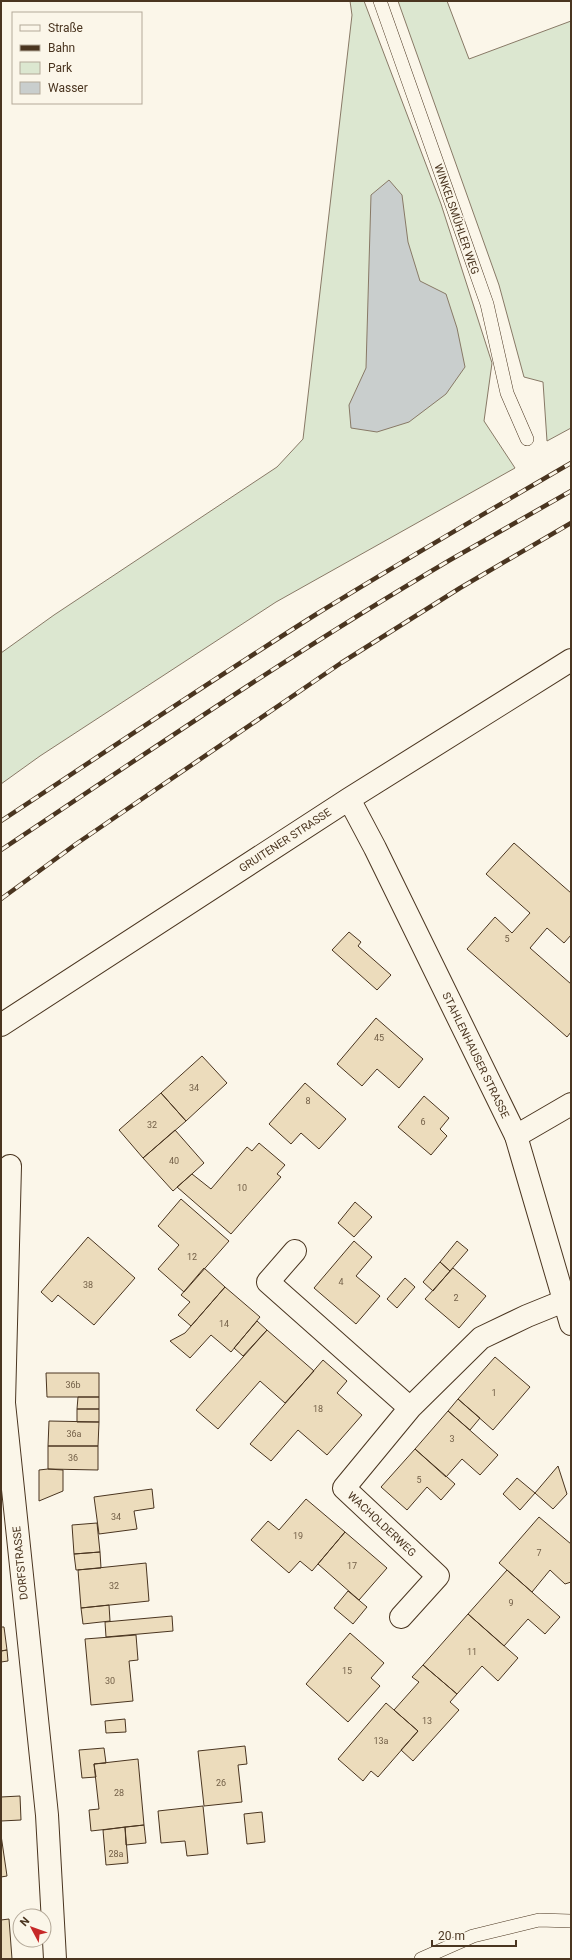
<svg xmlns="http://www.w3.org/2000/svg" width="572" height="1960" font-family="Roboto,sans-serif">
	<rect width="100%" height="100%" fill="#fbf6e9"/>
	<!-- green -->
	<path fill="#dce7d0" stroke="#887966" d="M 350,1 L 364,1 L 441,204 L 492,363 L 484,421 L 515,468 L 276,602 L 40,756 L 1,784 L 1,653 L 54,615 L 277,467 L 303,439 L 352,15 Z
		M 398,1 L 447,1 L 469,59 L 571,21 L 571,428 L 547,441 L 543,382 L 524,377 L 499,285 Z"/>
	<!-- water -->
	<path fill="#c9cecd" stroke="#887966" d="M 389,180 L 402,195 L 408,242 L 420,281 L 446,294 L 457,328 L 465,367 L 446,394 L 409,422 L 377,432 L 351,428 L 349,405 L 366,368 L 371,195 Z"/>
	<!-- building -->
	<path fill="#ecdcbc" stroke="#4a3520" d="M 514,843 L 571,893 L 571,935 L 564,943 L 547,928 L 530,948 L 571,984 L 571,1032 L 567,1037 L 467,949 L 495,917 L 512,933 L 530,913 L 486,874 Z
		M 349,932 L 361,942 L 358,946 L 391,975 L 377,990 L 332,950 Z
		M 376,1018 L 423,1059 L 399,1088 L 377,1069 L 362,1086 L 337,1064 Z
		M 202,1056 L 227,1083 L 186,1121 L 161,1093 Z
		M 305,1083 L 346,1119 L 319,1149 L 301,1133 L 291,1144 L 269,1124 Z
		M 161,1093 L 186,1121 L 143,1158 L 119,1130 Z
		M 424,1096 L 449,1118 L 440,1129 L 447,1136 L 431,1155 L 398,1127 Z
		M 175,1130 L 204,1163 L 173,1191 L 143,1158 Z
		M 259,1143 L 285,1165 L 277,1174 L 281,1177 L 231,1234 L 177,1187 L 192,1174 L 211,1189 L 247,1147 L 252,1151 Z
		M 181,1199 L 229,1241 L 184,1292 L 158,1269 L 179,1245 L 158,1226 Z
		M 355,1202 L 372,1217 L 354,1237 L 338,1223 Z
		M 88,1237 L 135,1278 L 94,1325 L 58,1295 L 52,1302 L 41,1292 Z
		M 354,1241 L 372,1257 L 356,1276 L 380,1296 L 356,1324 L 314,1288 Z
		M 457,1241 L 468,1250 L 450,1271 L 440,1262 Z
		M 440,1262 L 450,1271 L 433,1291 L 423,1282 Z
		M 204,1268 L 225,1287 L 191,1326 L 178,1315 L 190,1302 L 181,1295 Z
		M 453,1268 L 486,1296 L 459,1328 L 425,1299 Z
		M 405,1278 L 415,1287 L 397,1308 L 387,1299 Z
		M 225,1287 L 260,1317 L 231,1352 L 211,1335 L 190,1358 L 170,1341 L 185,1333 Z
		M 257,1321 L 267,1330 L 243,1356 L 234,1348 Z
		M 267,1330 L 314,1371 L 285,1403 L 260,1381 L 218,1429 L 196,1410 Z
		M 495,1357 L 530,1387 L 493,1430 L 458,1399 Z
		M 323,1360 L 347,1381 L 337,1393 L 362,1415 L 327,1455 L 298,1430 L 271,1461 L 250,1444 Z
		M 46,1373 L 99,1373 L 99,1397 L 47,1397 Z
		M 78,1397 L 99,1397 L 99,1409 L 77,1409 Z
		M 458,1399 L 480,1418 L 470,1430 L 448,1411 Z
		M 77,1409 L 99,1409 L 99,1422 L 77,1422 Z
		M 448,1411 L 498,1455 L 480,1475 L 462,1459 L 446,1477 L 415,1449 Z
		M 49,1421 L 99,1422 L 98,1446 L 48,1446 Z
		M 48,1446 L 98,1446 L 98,1470 L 48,1469 Z
		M 415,1449 L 455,1484 L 441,1500 L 427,1487 L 407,1510 L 381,1487 Z
		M 558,1466 L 567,1494 L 553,1509 L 535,1493 Z
		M 48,1469 L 63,1470 L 63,1491 L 39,1501 L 39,1470 Z
		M 517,1478 L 535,1493 L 520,1510 L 503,1494 Z
		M 152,1489 L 154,1508 L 134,1511 L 137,1529 L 99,1534 L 94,1497 Z
		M 306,1499 L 345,1532 L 312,1571 L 300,1561 L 289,1573 L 251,1540 L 268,1521 L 279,1530 Z
		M 539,1517 L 571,1544 L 571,1582 L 565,1584 L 550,1570 L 532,1592 L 499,1563 Z
		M 97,1523 L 100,1552 L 74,1554 L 72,1525 Z
		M 345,1532 L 387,1568 L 359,1600 L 318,1564 Z
		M 100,1552 L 101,1568 L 76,1570 L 74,1554 Z
		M 146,1563 L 149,1601 L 81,1608 L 78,1570 Z
		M 507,1570 L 560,1617 L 545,1634 L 528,1619 L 504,1646 L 468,1614 Z
		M 348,1591 L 367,1607 L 353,1624 L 334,1608 Z
		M 109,1605 L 110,1621 L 83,1624 L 81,1608 Z
		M 468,1614 L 518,1658 L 498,1681 L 482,1666 L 457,1694 L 423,1665 Z
		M 172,1616 L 173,1631 L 106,1637 L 105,1622 Z
		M 1,1627 L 4,1627 L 7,1650 L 1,1651 Z
		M 350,1633 L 384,1663 L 371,1678 L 380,1686 L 348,1722 L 306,1684 Z
		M 136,1635 L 138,1660 L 129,1661 L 133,1701 L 91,1705 L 85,1639 Z
		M 7,1650 L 8,1661 L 1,1662 L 1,1651 Z
		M 423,1665 L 457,1694 L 450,1702 L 459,1710 L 413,1761 L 401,1750 L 418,1731 L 394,1710 L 419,1682 L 412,1677 Z
		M 386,1703 L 418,1731 L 378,1777 L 371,1771 L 363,1781 L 338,1759 Z
		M 125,1719 L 126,1732 L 106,1733 L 105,1721 Z
		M 245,1746 L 247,1764 L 238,1765 L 242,1802 L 204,1806 L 198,1751 Z
		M 104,1748 L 106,1763 L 94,1764 L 96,1777 L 82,1778 L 79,1750 Z
		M 138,1759 L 144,1825 L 91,1831 L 89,1810 L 99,1809 L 94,1764 Z
		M 20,1796 L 21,1820 L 1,1821 L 1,1797 Z
		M 203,1806 L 208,1854 L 187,1856 L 185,1841 L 161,1843 L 158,1811 Z
		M 262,1812 L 265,1842 L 247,1844 L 244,1814 Z
		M 144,1825 L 146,1843 L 126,1845 L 125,1827 Z
		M 125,1827 L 128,1863 L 106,1865 L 103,1830 Z
		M 1,1835 L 7,1876 L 1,1877 Z
		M 9,1919 L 12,1959 L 1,1959 L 1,1920 Z"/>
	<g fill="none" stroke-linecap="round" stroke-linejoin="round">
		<defs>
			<path id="lane" d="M 380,1 L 487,304 L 507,393 L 527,439
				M 421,1959 L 473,1936 L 539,1920 L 571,1921"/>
			<path id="street" d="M 516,1136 L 571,1104
				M 10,1166 L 4,1403 L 47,1815 L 55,1959
				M 295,1251 L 268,1282 L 410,1408
				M 401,1617 L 438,1576 L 344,1488 L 410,1408 L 481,1338 L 527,1316 L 564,1301"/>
			<path id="secondary" d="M 349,799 L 375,848 L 516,1136 L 571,1324
				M 1,1025 L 349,799 L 571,660"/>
		</defs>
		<!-- lane casing -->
		<use href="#lane" stroke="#4a3520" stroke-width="14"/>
		<!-- street casing -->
		<use href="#street" stroke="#4a3520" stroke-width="24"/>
		<!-- secondary casing -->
		<use href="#secondary" stroke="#4a3520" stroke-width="24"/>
		<!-- lane -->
		<use href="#lane" stroke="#fbf6e9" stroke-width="13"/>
		<!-- street -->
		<use href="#street" stroke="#fbf6e9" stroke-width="22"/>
		<!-- secondary -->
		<use href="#secondary" stroke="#fbf6e9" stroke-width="22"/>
		<defs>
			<path id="rail" d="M 1,821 C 105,752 209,682 315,615 C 399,563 485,513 571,463
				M 1,850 C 149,751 297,650 450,560 C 490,537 531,514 571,491
				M 1,899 L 76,844 L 341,663 L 460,588 L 571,523"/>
		</defs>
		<!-- rail casing -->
		<use href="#rail" stroke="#4a3520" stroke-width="4.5"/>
		<!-- rail -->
		<use href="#rail" stroke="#fbf6e9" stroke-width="3" stroke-dasharray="9" stroke-linecap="butt"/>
	</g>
	<g text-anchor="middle" stroke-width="3" stroke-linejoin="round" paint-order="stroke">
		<!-- number labels -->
		<g font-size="9" fill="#725f47">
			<text x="507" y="942">5</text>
			<text x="379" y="1041">45</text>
			<text x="194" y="1091">34</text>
			<text x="308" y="1104">8</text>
			<text x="423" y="1125">6</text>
			<text x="152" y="1128">32</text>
			<text x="174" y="1164">40</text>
			<text x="242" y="1191">10</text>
			<text x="192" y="1260">12</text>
			<text x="341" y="1285">4</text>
			<text x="88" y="1288">38</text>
			<text x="456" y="1301">2</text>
			<text x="224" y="1327">14</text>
			<text x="73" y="1388">36b</text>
			<text x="494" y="1396">1</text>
			<text x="318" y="1412">18</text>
			<text x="74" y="1437">36a</text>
			<text x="452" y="1442">3</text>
			<text x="73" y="1461">36</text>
			<text x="419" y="1483">5</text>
			<text x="116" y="1520">34</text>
			<text x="298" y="1539">19</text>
			<text x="539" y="1556">7</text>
			<text x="352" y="1569">17</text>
			<text x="114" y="1589">32</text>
			<text x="511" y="1606">9</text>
			<text x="472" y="1655">11</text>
			<text x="347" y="1674">15</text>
			<text x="110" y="1684">30</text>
			<text x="427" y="1724">13</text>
			<text x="381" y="1744">13a</text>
			<text x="221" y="1786">26</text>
			<text x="119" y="1796">28</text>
			<text x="116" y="1857">28a</text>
		</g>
		<!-- street labels -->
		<g font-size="11" fill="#4a3520" stroke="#fbf6e9">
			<text transform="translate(457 219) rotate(71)" y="4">WINKELSMÜHLER WEG</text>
			<text transform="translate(285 840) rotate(-33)" y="4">GRUITENER STRASSE</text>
			<text transform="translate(476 1055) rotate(64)" y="4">STAHLENHAUSER STRASSE</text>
			<text transform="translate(382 1524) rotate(43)" y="4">WACHOLDERWEG</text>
			<text transform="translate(20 1563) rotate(-96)" y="4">DORFSTRASSE</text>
		</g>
	</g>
	<!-- border -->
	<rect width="572" height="1960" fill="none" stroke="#4a3520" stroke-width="4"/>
	<!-- legend -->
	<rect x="12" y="12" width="130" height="92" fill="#fbf6e9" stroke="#b4a999"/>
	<rect x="20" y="25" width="20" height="6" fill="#fbf6e9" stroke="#b4a999"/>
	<text x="48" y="32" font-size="12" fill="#4a3520">Straße</text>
	<rect x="20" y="45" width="20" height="6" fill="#4a3520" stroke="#b4a999"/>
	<text x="48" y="52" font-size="12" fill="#4a3520">Bahn</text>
	<rect x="20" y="62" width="20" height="12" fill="#dce7d0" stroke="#b4a999"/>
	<text x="48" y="72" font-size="12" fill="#4a3520">Park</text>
	<rect x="20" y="82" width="20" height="12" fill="#c9cecd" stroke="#b4a999"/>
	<text x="48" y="92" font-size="12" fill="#4a3520">Wasser</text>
	<!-- north arrow -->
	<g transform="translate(32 1928) rotate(311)"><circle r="19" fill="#fbf6e9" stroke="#b4a999"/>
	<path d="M0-3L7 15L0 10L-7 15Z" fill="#c62828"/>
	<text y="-6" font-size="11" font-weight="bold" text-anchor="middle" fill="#4a3520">N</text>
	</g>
	<!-- scale -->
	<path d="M432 1940v6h84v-6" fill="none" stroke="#4a3520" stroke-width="2"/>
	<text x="438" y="1940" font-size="12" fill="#4a3520" stroke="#fbf6e9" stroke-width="3" paint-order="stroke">20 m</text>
</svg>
